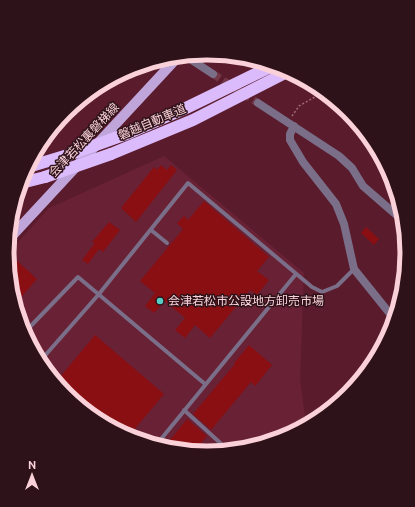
<svg xmlns="http://www.w3.org/2000/svg" width="415" height="507" font-family="Ubuntu,'Noto Sans JP',sans-serif">
	<rect width="100%" height="100%" fill="#5a1b2d"/>
	<!-- built -->
	<path fill="#682135" d="M 164,156 L 304,273 L 300,379 L 306,424 L 284,439 L 207,454 L 131,439 L 66,395 L 22,330 L 7,254 L 49,208 Z"/>
	<!-- building -->
	<path fill="#890f12" d="M 153,64 L 146,73 L 137,67 L 144,66 Z
		M 161,165 L 167,170 L 171,165 L 177,170 L 136,222 L 121,208 L 154,167 L 157,170 Z
		M 204,201 L 269,257 L 257,271 L 269,280 L 257,295 L 250,290 L 210,338 L 195,325 L 185,338 L 175,330 L 185,318 L 165,301 L 154,313 L 145,306 L 155,293 L 140,281 L 183,229 L 177,223 L 184,216 L 188,220 Z
		M 109,222 L 120,230 L 103,252 L 99,249 L 88,264 L 82,260 L 95,243 L 92,242 Z
		M 366,227 L 379,239 L 374,245 L 361,233 Z
		M 13,257 L 37,279 L 17,302 L 9,262 Z
		M 95,335 L 164,394 L 128,437 L 66,395 L 49,370 L 51,368 L 60,377 Z
		M 249,345 L 272,365 L 255,386 L 251,382 L 211,430 L 193,414 L 235,364 L 234,363 Z
		M 187,419 L 207,436 L 195,451 L 165,446 Z"/>
	<g fill="none" stroke-linecap="round" stroke-linejoin="round">
		<!-- minor-tunnel -->
		<path stroke="#723647" stroke-width="8" stroke-dasharray="8 4" stroke-linecap="butt" d="M 213,74 L 258,103"/>
		<!-- path -->
		<path stroke="#a16b79" stroke-width="1.5" stroke-dasharray="2 2" stroke-linecap="butt" d="M 292,116 L 299,106 L 322,93"/>
		<!-- service -->
		<path stroke="#7a6e88" stroke-width="4" d="M 151,230 L 167,243
			M 24,333 L 78,277 L 205,384
			M 42,359 L 99,294 L 188,183 L 312,287 L 322,292 L 337,286 L 354,269
			M 184,410 L 228,450
			M 157,444 L 296,274"/>
		<!-- minor -->
		<path stroke="#7a6e88" stroke-width="8" d="M 187,57 L 213,74
			M 258,103 L 339,156 L 352,168 L 363,186 L 401,219
			M 294,126 L 290,134 L 290,140 L 303,162 L 336,204 L 344,224 L 354,269 L 395,320"/>
		<!-- primary -->
		<path stroke="#bfa5da" stroke-width="10" d="M 10,238 L 176,59"/>
		<!-- motorway -->
		<path stroke="#dbbbfb" stroke-width="12" d="M 129,133 L 186,108 L 272,66
			M 111,154 L 193,120 L 289,71
			M 28,167 L 68,155
			M 21,183 L 45,177"/>
		<!-- motorway-bridge -->
		<path stroke="#dbbbfb" stroke-width="12" d="M 68,155 L 129,133
			M 45,177 L 111,154"/>
	</g>
	<!-- markers -->
	<circle fill="#56cec3" stroke="#2e1219" stroke-width="1.5" cx="160" cy="301" r="4"/>
	<g text-anchor="middle" stroke-width="3" stroke-linejoin="round" paint-order="stroke">
		<!-- street labels -->
		<g font-size="12" fill="#fad1d8" stroke="#2e1219">
			<text transform="translate(152 122) rotate(-23)" y="4">磐越自動車道</text>
			<text transform="translate(84 140) rotate(-47)" y="4">会津若松裏磐梯線</text>
		</g>
		<!-- poi labels -->
		<g font-size="12" fill="#fad1d8" stroke="#2e1219" text-anchor="start">
			<text x="168" y="305">会津若松市公設地方卸売市場</text>
		</g>
	</g>
	<!-- crop -->
	<path d="M0 0H415V507H0ZM14 253a193 193 0 1 1 386 0a193 193 0 1 1-386 0Z" fill="#2e1219" fill-rule="evenodd"/>
	<path fill="none" stroke="#fad1d8" stroke-width="5" d="M14 253a193 193 0 1 1 386 0a193 193 0 1 1-386 0Z"/>
	<!-- north arrow -->
	<g transform="translate(32 475)" stroke="#2e1219" stroke-width="3" paint-order="stroke">
	<path d="M0-3L7 15L0 10L-7 15Z" fill="#fad1d8"/>
	<text y="-6" font-size="11" font-weight="bold" text-anchor="middle" fill="#fad1d8">N</text>
	</g>
</svg>
